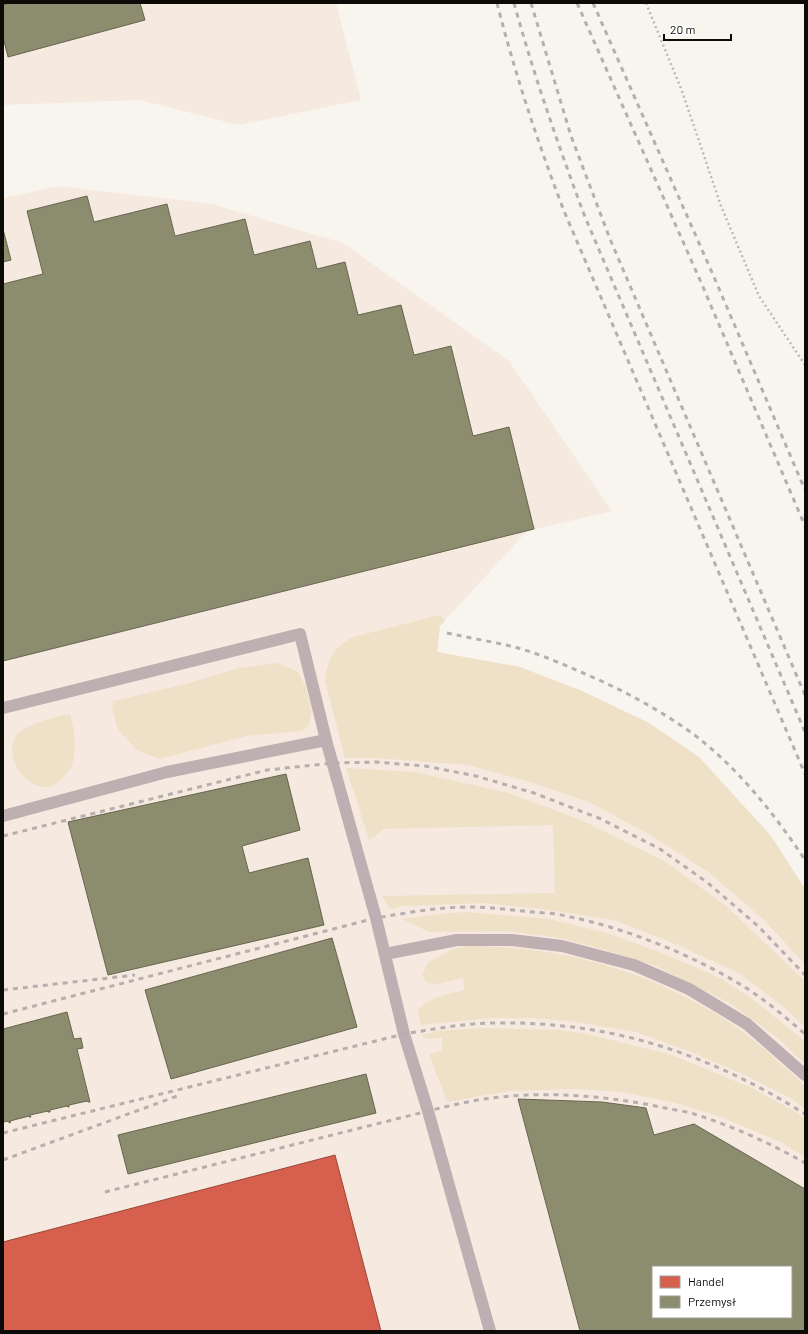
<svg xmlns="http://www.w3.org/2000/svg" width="808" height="1334" font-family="Barlow,sans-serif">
	<rect width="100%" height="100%" fill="#f8f5ef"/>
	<!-- industrial -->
	<path fill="#f6e9df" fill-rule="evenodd" d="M 3,3 L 336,3 L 361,100 L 238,125 L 140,100 L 3,105 Z
		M 59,186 L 212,204 L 343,243 L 509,361 L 612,511 L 527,531 L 440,626 L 437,652 L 520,667 L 582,691 L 649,723 L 699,757 L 771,836 L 805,889 L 805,1331 L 3,1331 L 3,198 ZM 653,1267 L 791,1267 L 791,1317 L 653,1317 Z"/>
	<!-- green -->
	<path fill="#efe1c8" d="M 440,615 L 445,621 L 440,626 L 437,652 L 520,667 L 582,691 L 649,723 L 699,757 L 771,836 L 805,889 L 805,964 L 764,920 L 707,871 L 645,832 L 589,802 L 530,782 L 468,765 L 375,758 L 345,758 L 325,681 C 328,658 332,649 353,637 Z
		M 278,663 L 298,672 L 305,685 L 312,710 L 309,726 L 301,731 L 246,736 L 160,759 L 138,751 L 118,730 L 112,709 L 113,701 L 186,684 L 239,668 Z
		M 70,714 C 75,730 78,756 69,771 C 66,774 63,777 60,780 C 56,784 50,788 44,787 C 20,786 0,747 21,731 C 34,722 54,717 70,714 Z
		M 346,768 L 415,772 L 505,792 L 581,820 L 666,862 L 726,906 L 805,981 L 805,1027 L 786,1009 L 740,974 L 678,945 L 614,920 L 541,909 L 485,903 L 403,906 L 390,909 L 382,896 L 555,893 L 553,825 L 384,829 L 369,840 Z
		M 465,912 L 550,919 L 607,933 L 662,953 L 720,978 L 751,998 L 805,1041 L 805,1064 L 778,1038 L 731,1004 L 656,966 L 602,949 L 560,938 L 506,931 L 429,932 L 402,919 L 439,914 Z
		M 466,946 C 548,946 627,964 700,1005 C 708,1010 718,1014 726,1020 C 755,1039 780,1063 805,1086 L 805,1109 L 792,1099 L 743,1074 L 688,1051 L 636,1032 L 571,1021 L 534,1018 L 489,1018 L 421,1025 L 418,1010 C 428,997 449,994 464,990 L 463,978 L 437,984 L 427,983 L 422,975 L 428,963 L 450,950 Z
		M 480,1028 L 560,1030 L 587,1034 L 672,1055 L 752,1088 L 796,1112 L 805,1119 L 805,1157 L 781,1142 L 721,1117 L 676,1103 L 622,1092 L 576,1089 L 510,1091 L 447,1102 L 429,1054 L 442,1051 L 442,1038 L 428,1039 L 421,1035 L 438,1031 Z"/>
	<!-- shops -->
	<path fill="#d6604d" stroke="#9a4638" d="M 335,1155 L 381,1331 L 3,1331 L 3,1242 Z"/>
	<!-- industry -->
	<path fill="#8c8c6e" stroke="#66654f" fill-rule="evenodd" d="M 9,3 L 140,3 L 145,20 L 8,57 L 3,37 L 3,5 Z
		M 87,196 L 94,222 L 167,204 L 175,236 L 245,219 L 254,255 L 310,241 L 317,269 L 345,262 L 358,315 L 401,305 L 414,355 L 451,346 L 473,436 L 509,427 L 534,529 L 3,661 L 3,284 L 43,274 L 27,211 Z
		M 3,229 L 11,260 L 3,262 Z
		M 286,774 L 300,830 L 242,846 L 249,873 L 308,858 L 324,925 L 108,975 L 68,822 Z
		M 332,938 L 357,1027 L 171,1079 L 145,990 Z
		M 67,1012 L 74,1039 L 81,1038 L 83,1048 L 77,1049 L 90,1102 L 88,1102 L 87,1101 L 69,1105 L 69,1107 L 68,1107 L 67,1106 L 50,1110 L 50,1112 L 48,1112 L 48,1111 L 30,1115 L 31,1117 L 29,1117 L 29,1116 L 10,1121 L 11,1122 L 9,1123 L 9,1121 L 3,1122 L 3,1029 Z
		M 366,1074 L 376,1113 L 128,1174 L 118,1135 Z
		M 518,1099 L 602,1102 L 646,1108 L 654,1135 L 694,1124 L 805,1189 L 805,1331 L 580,1331 ZM 653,1267 L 791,1267 L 791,1317 L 653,1317 Z"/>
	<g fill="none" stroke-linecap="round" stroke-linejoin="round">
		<!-- path -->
		<path stroke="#c0b7b7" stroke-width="2.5" stroke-dasharray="2 3" stroke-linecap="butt" d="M 646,3 L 682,91 L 721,206 L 759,296 L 805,365"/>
		<!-- service -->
		<path stroke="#beafb2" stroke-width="12" d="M 3,708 L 300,634 L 326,740
			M 3,816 L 167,772 L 326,740 L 376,918 L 404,1034 L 428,1111 L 490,1331
			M 385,954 L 457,940 L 512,940 L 562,946 L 634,965 L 689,989 L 747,1024 L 805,1075"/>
		<!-- rail -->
		<path stroke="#b7aeae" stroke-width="3" stroke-dasharray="5 5" stroke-linecap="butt" d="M 497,3 C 515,74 538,143 564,211 L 805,774
			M 514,3 C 534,76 559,147 585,217 L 805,732
			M 531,3 L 571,136 L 610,239 L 805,695
			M 577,3 L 700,280 L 805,526
			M 593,3 L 714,277 L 805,490
			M 447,633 C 470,638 495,642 518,648 C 540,654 562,664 583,673 C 621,689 658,709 692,733 C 737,767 774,813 805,860
			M 3,836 L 267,770 L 333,763 L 376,762 L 425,766 L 476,776 L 534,793 L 601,819 L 660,849 L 708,883 L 759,927 L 805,975
			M 3,990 L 135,975
			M 3,1014 L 376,918 C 406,913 438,907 469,907 C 490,907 512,910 533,912 C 543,913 555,913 566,916 C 622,927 688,953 738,983 C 762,997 784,1016 805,1034
			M 3,1133 L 404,1034 C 434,1029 464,1023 495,1023 C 610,1021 708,1053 805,1114
			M 3,1160 L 180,1095
			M 105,1192 L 428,1111 C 444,1107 461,1103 478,1100 C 539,1090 604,1095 665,1108 C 674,1110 685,1111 694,1114 C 732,1126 770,1143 805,1163"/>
	</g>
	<!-- border -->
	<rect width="808" height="1334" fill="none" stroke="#0d0b08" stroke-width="8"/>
	<!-- legend -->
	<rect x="652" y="1266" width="140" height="52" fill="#ffffff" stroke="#9e9d9c"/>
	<rect x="660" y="1276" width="20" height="12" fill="#d6604d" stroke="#9e9d9c"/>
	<text x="688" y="1286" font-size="12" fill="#0d0b08">Handel</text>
	<rect x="660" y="1296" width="20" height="12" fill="#8c8c6e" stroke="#9e9d9c"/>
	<text x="688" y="1306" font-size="12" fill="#0d0b08">Przemysł</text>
	<!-- scale -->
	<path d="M664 34v6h67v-6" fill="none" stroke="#0d0b08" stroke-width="2"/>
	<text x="670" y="34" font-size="12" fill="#0d0b08" stroke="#ffffff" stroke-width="3" paint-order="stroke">20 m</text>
</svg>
